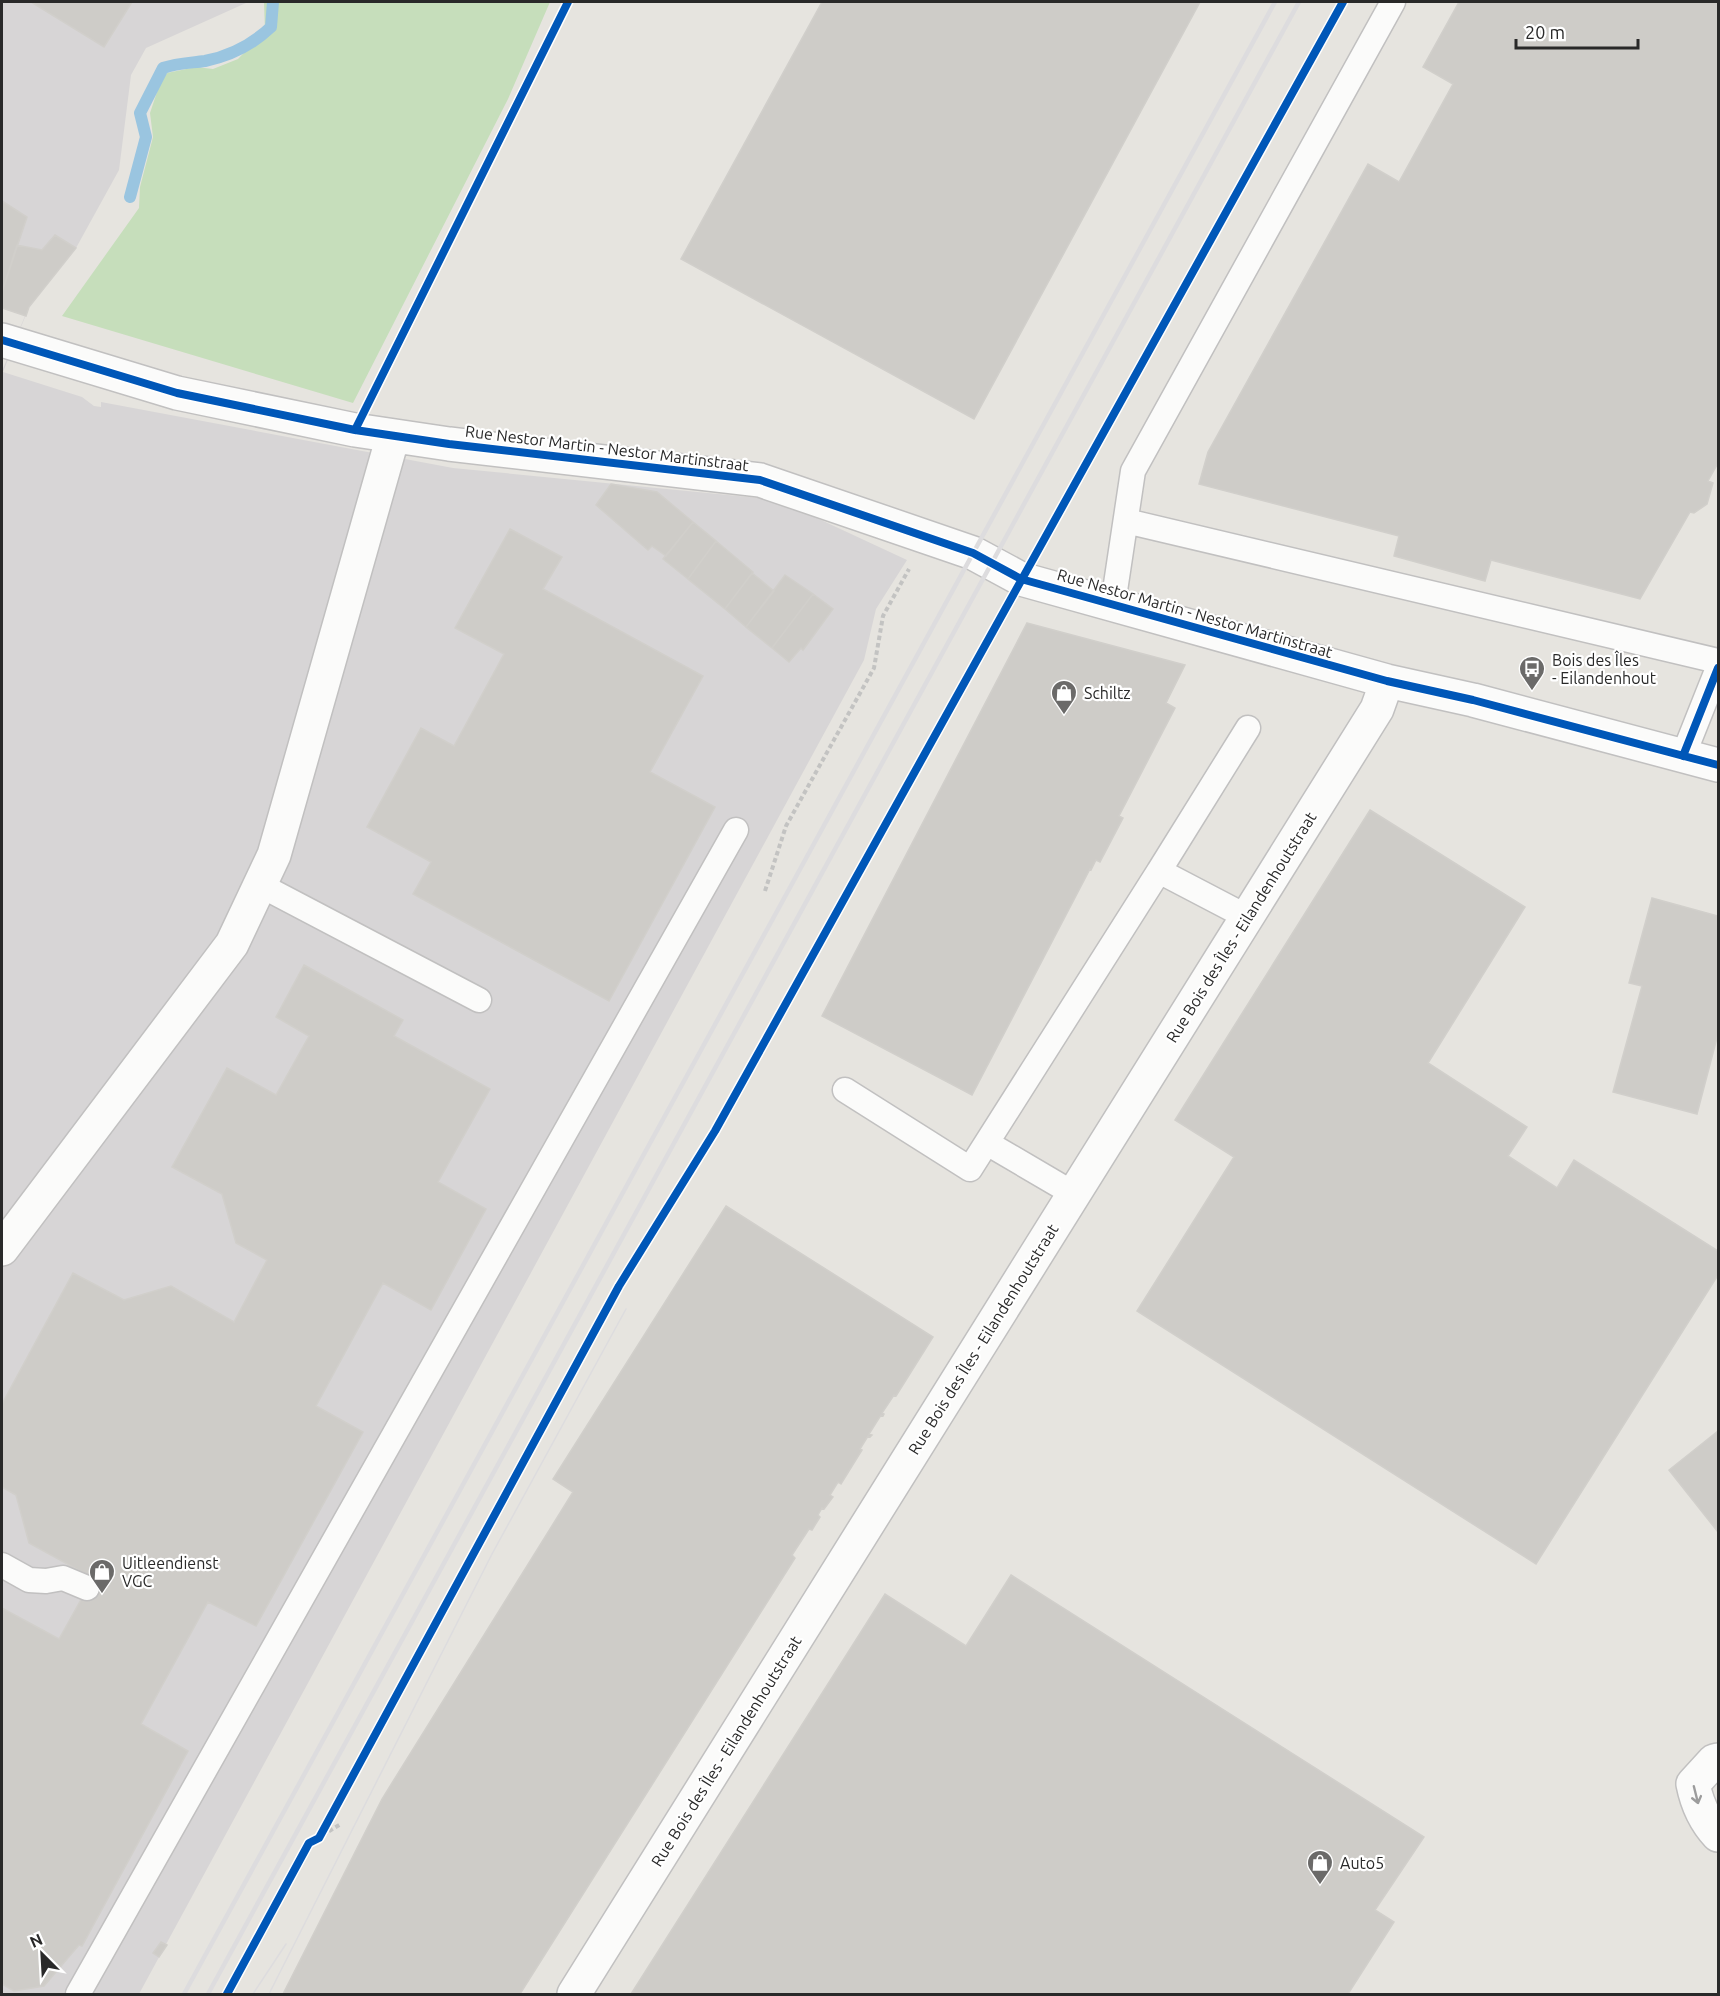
<svg xmlns="http://www.w3.org/2000/svg" width="1720" height="1996" font-family="Ubuntu,sans-serif">
	<rect width="100%" height="100%" fill="#e6e4df"/>
	<!-- industrial -->
	<path fill="#d7d5d6" d="M 2,2 L 246,2 L 246,3 L 146,48 L 131,75 L 119,170 L 76,248 L 29,307 L 3,372 L 82,397 L 94,406 L 101,407 L 101,402 L 453,468 L 778,500 L 907,560 L 876,609 L 864,660 L 139,1994 L 2,1994 L 2,371 L 25,316 L 2,308 Z"/>
	<!-- green -->
	<path fill="#c6debb" d="M 264,2 L 550,2 L 508,99 L 353,403 L 62,316 L 139,208 L 140,187 L 153,137 L 150,113 L 159,86 L 167,73 L 196,67 L 213,69 L 238,59 L 265,31 Z"/>
	<g fill="none" stroke-linecap="round" stroke-linejoin="round">
		<!-- stream -->
		<path stroke="#9ac5e0" stroke-width="12" d="M 130,197 L 146,137 L 140,113 L 163,68 C 177,63 191,63 205,61 C 230,56 252,45 271,27 L 273,2"/>
	</g>
	<!-- building -->
	<path fill="#ceccc8" stroke="#d1cfcb" stroke-width="1.5" d="M 31,2 L 132,2 L 104,47 Z
		M 822,2 L 1200,2 L 974,419 L 681,259 Z
		M 1459,2 L 1718,2 L 1718,463 L 1708,481 L 1713,483 L 1707,504 L 1694,513 L 1690,512 L 1640,599 L 1491,560 L 1485,581 L 1394,556 L 1399,536 L 1199,484 L 1208,452 L 1368,164 L 1399,182 L 1453,84 L 1423,67 Z
		M 2,201 L 27,217 L 2,292 Z
		M 55,235 L 76,248 L 29,307 L 26,316 L 2,308 L 2,292 L 17,245 L 42,250 Z
		M 611,484 L 657,492 L 693,522 L 666,556 L 652,546 L 648,550 L 596,505 Z
		M 693,522 L 716,541 L 688,579 L 663,559 Z
		M 510,529 L 562,557 L 543,589 L 703,676 L 650,772 L 715,807 L 609,1001 L 413,894 L 431,862 L 367,827 L 421,728 L 454,746 L 504,654 L 455,628 Z
		M 716,541 L 753,572 L 725,609 L 688,579 Z
		M 752,573 L 774,591 L 746,627 L 725,609 Z
		M 785,575 L 813,594 L 772,648 L 746,627 Z
		M 813,594 L 833,609 L 803,650 L 801,648 L 789,662 L 772,648 Z
		M 1027,623 L 1185,665 L 1166,703 L 1175,708 L 1119,816 L 1123,818 L 1100,862 L 1096,860 L 1091,870 L 1090,869 L 972,1095 L 822,1016 Z
		M 1370,810 L 1525,907 L 1428,1063 L 1527,1127 L 1508,1156 L 1557,1188 L 1574,1160 L 1718,1251 L 1718,1275 L 1536,1564 L 1137,1311 L 1234,1157 L 1175,1120 Z
		M 1652,898 L 1718,916 L 1718,1034 L 1697,1114 L 1613,1092 L 1642,986 L 1629,983 Z
		M 304,965 L 403,1020 L 394,1036 L 490,1089 L 438,1182 L 486,1209 L 431,1310 L 383,1283 L 316,1406 L 363,1432 L 256,1626 L 208,1602 L 141,1724 L 188,1751 L 82,1946 L 79,1945 L 44,1986 L 14,1991 L 2,1984 L 2,1608 L 59,1639 L 93,1578 L 29,1543 L 16,1495 L 2,1487 L 2,1404 L 73,1273 L 124,1300 L 171,1286 L 234,1322 L 267,1260 L 236,1243 L 222,1194 L 172,1167 L 227,1068 L 276,1095 L 309,1036 L 276,1017 Z
		M 726,1206 L 933,1337 L 896,1396 L 894,1395 L 882,1413 L 884,1414 L 883,1416 L 881,1415 L 869,1434 L 872,1435 L 870,1437 L 868,1436 L 860,1449 L 862,1450 L 841,1484 L 838,1482 L 830,1495 L 833,1497 L 824,1509 L 822,1508 L 818,1515 L 820,1517 L 812,1530 L 809,1529 L 792,1555 L 795,1558 L 520,1994 L 283,1994 L 382,1799 L 573,1492 L 553,1479 Z
		M 1718,1431 L 1718,1532 L 1669,1470 Z
		M 1011,1575 L 1424,1837 L 1375,1910 L 1394,1922 L 1348,1994 L 631,1994 L 885,1594 L 966,1646 Z
		M 161,1942 L 167,1945 L 159,1957 L 153,1953 Z"/>
	<g fill="none" stroke-linecap="round" stroke-linejoin="round">
		<defs>
			<path id="service" d="M 1126,521 L 1718,661
				M 1113,604 L 1133,471 L 1393,2
				M 1683,756 L 1718,668
				M 1159,871 L 1248,728
				M 260,885 L 479,1000
				M 845,1090 L 970,1169 L 1159,871 L 1247,917
				M 987,1143 L 1074,1194
				M 2,1565 L 29,1580 L 46,1581 L 63,1578 L 87,1588
				M 78,1994 L 736,830"/>
			<path id="minor" d="M 2,340 L 177,393 L 355,430 L 449,444 L 760,480 L 973,553 L 1021,579 L 1387,681 L 1473,700 L 1718,765
				M 2,1249 L 232,944 L 274,855 L 393,436
				M 1718,1760 L 1714,1761 L 1693,1784 C 1697,1804 1704,1820 1718,1835
				M 574,1994 L 1377,709 L 1387,681"/>
		</defs>
		<!-- service casing -->
		<use href="#service" stroke="#c1c0c0" stroke-width="27"/>
		<!-- minor casing -->
		<use href="#minor" stroke="#c1c0c0" stroke-width="36"/>
		<!-- path -->
		<path stroke="#c3c3c2" stroke-width="4" stroke-dasharray="4.5 3" stroke-linecap="butt" d="M 765,891 L 786,826 L 874,668 L 883,616 L 909,569
			M 319,1838 L 619,1286 L 715,1131 L 1003,611
			M 227,1994 L 309,1843 L 341,1824"/>
		<!-- service -->
		<use href="#service" stroke="#fbfbfa" stroke-width="24"/>
		<!-- minor -->
		<use href="#minor" stroke="#fbfbfa" stroke-width="33"/>
		<!-- tram -->
		<path stroke="#dddcde" stroke-width="1.5" d="M 253,1994 L 286,1944
			M 269,1994 L 492,1554 L 626,1309"/>
		<!-- rail -->
		<path stroke="#dddcde" stroke-width="4.5" d="M 184,1994 L 1275,2
			M 208,1994 L 1299,2"/>
		<defs>
			<path id="cycleway" d="M 2,340 L 177,393 L 355,430 L 449,444 L 760,480 L 973,553 L 1021,579 L 1387,681 L 1473,700 L 1718,765
				M 355,430 L 568,2
				M 1683,756 L 1718,668
				M 227,1994 L 309,1843 L 319,1838 L 619,1286 L 715,1131 L 1343,2"/>
		</defs>
		<!-- cycleway casing -->
		<use href="#cycleway" stroke="#fff" stroke-width="11"/>
		<!-- cycleway -->
		<use href="#cycleway" stroke="#0057b8" stroke-width="8"/>
	</g>
	<!-- one-way arrows -->
	<defs><path id="oneway-shaft" d="M-6 0H5M1.5-3L5.5 0L1.5 3" fill="none" stroke-width="1.6" stroke-linecap="round" stroke-linejoin="round" transform="scale(1.5)"/></defs>
	<use stroke="#9c9c9c" href="#oneway-shaft" transform="translate(1696 1795) rotate(76)"/>
	<!-- icons -->
	<defs>
		<symbol id="bus-pin" viewBox="-11 -11 22 30"><path d="M0 17L-7.5 6A9.5 9.5 0 1 1 7.5 6Z" fill="#6b6a69" stroke="#fff"/><path d="M-5-6H5V4H4V6H2V4H-2V6H-4V4H-5ZM-3.5-4V0h7V-4ZM-3.5 1.2v1.5H-2V1.2ZM2 1.2v1.5H3.5V1.2Z" fill="#fff"/></symbol>
		<symbol id="shop-pin" viewBox="-11 -11 22 30"><path d="M0 17L-7.5 6A9.5 9.5 0 1 1 7.5 6Z" fill="#6b6a69" stroke="#fff"/><path d="M-5-2.5h2.3a2.7 3.5 0 0 1 5.4 0H5L5.5 6h-11ZM-1.5-2.5h3a1.5 2.3 0 0 0-3 0Z" fill="#fff"/></symbol>
	</defs>
	<g fill-rule="evenodd">
		<use href="#bus-pin" x="1517" y="654" width="30" height="40"/>
		<use href="#shop-pin" x="1049" y="678" width="30" height="40"/>
		<use href="#shop-pin" x="87" y="1557" width="30" height="40"/>
		<use href="#shop-pin" x="1305" y="1848" width="30" height="40"/>
	</g>
	<g text-anchor="middle" stroke-width="4.5" stroke-linejoin="round" paint-order="stroke">
		<!-- street labels -->
		<g font-size="16" fill="#292929" stroke="#fff">
			<text transform="translate(607 448) rotate(7)" y="6">Rue Nestor Martin - Nestor Martinstraat</text>
			<text transform="translate(1195 613) rotate(16)" y="6">Rue Nestor Martin - Nestor Martinstraat</text>
			<text transform="translate(1241 927) rotate(-58)" y="6">Rue Bois des Îles - Eilandenhoutstraat</text>
			<text transform="translate(983 1339) rotate(-58)" y="6">Rue Bois des Îles - Eilandenhoutstraat</text>
			<text transform="translate(726 1751) rotate(-58)" y="6">Rue Bois des Îles - Eilandenhoutstraat</text>
		</g>
		<!-- poi labels -->
		<g font-size="16" fill="#292929" stroke="#fff" text-anchor="start">
			<text x="1552" y="666">Bois des Îles<tspan x="1552" dy="18">- Eilandenhout</tspan></text>
			<text x="1084" y="699">Schiltz</text>
			<text x="122" y="1569">Uitleendienst<tspan x="122" dy="18">VGC</tspan></text>
			<text x="1340" y="1869">Auto5</text>
		</g>
	</g>
	<!-- border -->
	<rect width="1720" height="1996" fill="none" stroke="#292929" stroke-width="6"/>
	<!-- north arrow -->
	<g transform="translate(42 1954) rotate(336)" stroke="#ffffff" stroke-width="4.5" paint-order="stroke">
	<path d="M0-4.5L10 22L0 15L-10 22Z" fill="#292929"/>
	<text y="-9" font-size="16" font-weight="bold" text-anchor="middle" fill="#292929">N</text>
	</g>
	<!-- scale -->
	<path d="M1516 39v9h122v-9" fill="none" stroke="#292929" stroke-width="3"/>
	<text x="1525" y="39" font-size="18" fill="#292929" stroke="#ffffff" stroke-width="4.5" paint-order="stroke">20 m</text>
</svg>
